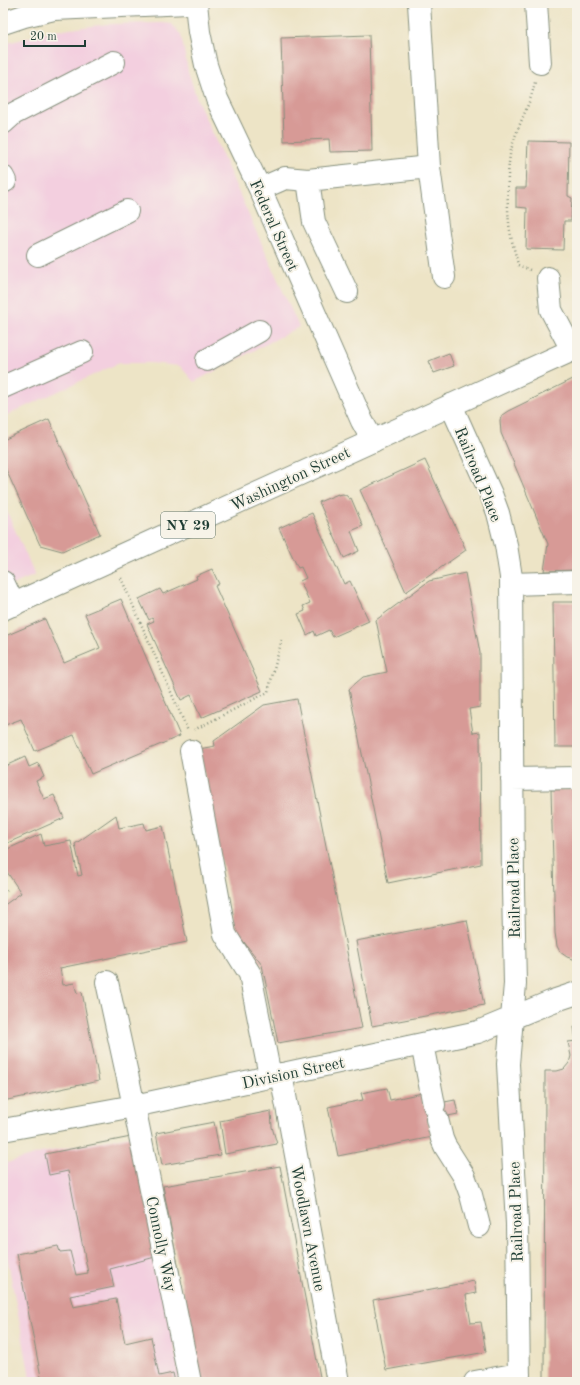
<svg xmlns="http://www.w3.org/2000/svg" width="580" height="1385" font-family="'Old Standard TT',serif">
	<rect width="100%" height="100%" fill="#f7f3e8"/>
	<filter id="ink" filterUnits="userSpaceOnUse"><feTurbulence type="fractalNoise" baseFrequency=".025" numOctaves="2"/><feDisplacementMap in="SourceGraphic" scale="8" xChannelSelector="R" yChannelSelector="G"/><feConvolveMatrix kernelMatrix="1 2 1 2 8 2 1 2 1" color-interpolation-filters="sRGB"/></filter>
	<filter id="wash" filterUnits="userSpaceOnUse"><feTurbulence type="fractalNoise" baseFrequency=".012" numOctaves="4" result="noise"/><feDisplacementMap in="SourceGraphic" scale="16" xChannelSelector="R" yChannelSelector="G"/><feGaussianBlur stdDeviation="0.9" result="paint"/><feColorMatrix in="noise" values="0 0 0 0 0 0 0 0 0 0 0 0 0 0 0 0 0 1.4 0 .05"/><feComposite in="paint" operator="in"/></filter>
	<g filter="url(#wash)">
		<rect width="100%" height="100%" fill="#ede4c6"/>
		<!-- built -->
		<path fill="#f3cfdf" d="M 163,23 L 172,24 L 181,35 L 188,71 L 197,99 L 299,327 L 194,382 L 180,366 L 151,363 L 119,363 L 3,417 L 3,44 L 55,31 L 107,24 Z
			M 3,503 L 35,575 L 3,589 Z
			M 135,1135 L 181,1382 L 31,1382 L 3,1236 L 3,1164 L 41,1153 Z"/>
		<g id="blocks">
			<!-- building -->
			<path fill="#d79a96" d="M 369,35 L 372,151 L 330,152 L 329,139 L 284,141 L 281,38 Z
				M 528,141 L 569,142 L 568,196 L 572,198 L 571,221 L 564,221 L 563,250 L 526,249 L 527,208 L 516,207 L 516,188 L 526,188 Z
				M 449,353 L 454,366 L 434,373 L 429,361 Z
				M 577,377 L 577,570 L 544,571 L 548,544 L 501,433 L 500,420 L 502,415 L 508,411 Z
				M 49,419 L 100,534 L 62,551 L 40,545 L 3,463 L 3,440 Z
				M 425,460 L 466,550 L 406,592 L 360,490 Z
				M 338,494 L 338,495 L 343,494 L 347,496 L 349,499 L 351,498 L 363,526 L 351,531 L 359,551 L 344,558 L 319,502 Z
				M 312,513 L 344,584 L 350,581 L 369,621 L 333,637 L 329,630 L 316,636 L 314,631 L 307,635 L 298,614 L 305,611 L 303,606 L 310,603 L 300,581 L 306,578 L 301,567 L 298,568 L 279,528 Z
				M 212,569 L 219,584 L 215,586 L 262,691 L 201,718 L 191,695 L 181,700 L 147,624 L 154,621 L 152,618 L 149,620 L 139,599 L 160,589 L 163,594 L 197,579 L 196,576 Z
				M 465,573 L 480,653 L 480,707 L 469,709 L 473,733 L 480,732 L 481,864 L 388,883 L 349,689 L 363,677 L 387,672 L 376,620 L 429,581 Z
				M 121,599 L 180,736 L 91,774 L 74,735 L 35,751 L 21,719 L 3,726 L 3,637 L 45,619 L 64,663 L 100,648 L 85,614 Z
				M 553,602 L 577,602 L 577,747 L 555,747 Z
				M 297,699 L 362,1028 L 278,1043 L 262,965 L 236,932 L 199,749 L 215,746 L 214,741 L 264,705 Z
				M 25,757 L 29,767 L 38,763 L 44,777 L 36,781 L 44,799 L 54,795 L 64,818 L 3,845 L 3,767 Z
				M 577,789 L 577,960 L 576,960 L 567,957 L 560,952 L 557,946 L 555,933 L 551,790 Z
				M 116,815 L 119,828 L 144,823 L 146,830 L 163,826 L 187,942 L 60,968 L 63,985 L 74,983 L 77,993 L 82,992 L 99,1081 L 3,1101 L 3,906 L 21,893 L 3,866 L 3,851 L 41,834 L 44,846 L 71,841 L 78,876 L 82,875 L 75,844 Z
				M 467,920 L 484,1005 L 372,1026 L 356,941 Z
				M 574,1027 L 577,1027 L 577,1040 L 576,1041 Z
				M 577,1041 L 577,1382 L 544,1382 L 545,1071 L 557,1071 L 564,1069 L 569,1063 L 571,1056 L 568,1042 Z
				M 387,1088 L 390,1100 L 422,1093 L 424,1106 L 455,1100 L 458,1114 L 428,1120 L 432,1137 L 338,1156 L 328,1107 L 363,1100 L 361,1093 Z
				M 271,1111 L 272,1127 L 277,1144 L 225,1154 L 220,1121 Z
				M 214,1122 L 220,1155 L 162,1165 L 156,1133 Z
				M 136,1136 L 159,1256 L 110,1269 L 114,1287 L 70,1296 L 73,1307 L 116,1299 L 125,1343 L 151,1337 L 159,1376 L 173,1373 L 175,1382 L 42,1382 L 17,1254 L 58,1246 L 60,1252 L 70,1251 L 76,1275 L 88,1273 L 68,1171 L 49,1175 L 45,1154 Z
				M 280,1166 L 321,1382 L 200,1382 L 163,1186 Z
				M 474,1281 L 476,1293 L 466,1295 L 471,1323 L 481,1322 L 486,1352 L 386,1370 L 373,1300 Z"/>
		</g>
	</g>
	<g filter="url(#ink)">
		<use href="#blocks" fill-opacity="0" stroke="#86907d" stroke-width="1"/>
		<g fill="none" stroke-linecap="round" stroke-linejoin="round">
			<defs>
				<path id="minor" d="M 196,3 L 199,32 L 206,65 L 217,99 L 260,189 L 362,421 L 373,441
					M 536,3 L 540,63
					M 3,23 L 24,16 L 54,9 L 188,3
					M 3,123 L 13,114 L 114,62
					M 429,167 L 444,277
					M 3,177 L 5,181 L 3,182
					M 308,180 L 314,222 L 347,292
					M 260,189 L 285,178 L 308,180 L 429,167 L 419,3
					M 38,255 L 127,211
					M 548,278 L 551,310 L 572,350
					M 207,360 L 259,331
					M 3,387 L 82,352
					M 451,405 L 491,494 L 498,513 L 506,545 L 511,577 L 513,888 L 515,984 L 508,1064 L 517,1224 L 519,1382
					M 3,582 L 14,605
					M 511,584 L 577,582
					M 191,751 L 225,934 L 250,974 L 270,1076
					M 512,779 L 577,778
					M 107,982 L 134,1106 L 190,1382
					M 422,1044 L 434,1105
					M 281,1074 L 338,1382
					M 437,1119 L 442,1139 L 445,1146 L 464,1176 L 471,1195 L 479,1226
					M 3,1130 L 134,1106 L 478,1032 L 553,1001 L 577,993
					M 475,1382 L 519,1374"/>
				<path id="highway" d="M 3,609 L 577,348"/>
			</defs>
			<!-- minor casing -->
			<use href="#minor" stroke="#86907d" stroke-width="24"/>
			<!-- highway casing -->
			<use href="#highway" stroke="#86907d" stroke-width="24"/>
			<!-- path -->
			<path stroke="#86907d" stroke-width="2.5" stroke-dasharray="1 3" stroke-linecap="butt" d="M 530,270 L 518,265 C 515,251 510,237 509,223 C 507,203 507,175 510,155 C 515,129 530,107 535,82
				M 121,578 L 188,731
				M 194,730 L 268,692 L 282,639
				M 3,893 L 9,888"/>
			<!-- minor -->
			<use href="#minor" stroke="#fff" stroke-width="22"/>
			<!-- highway -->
			<use href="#highway" stroke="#fff" stroke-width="22"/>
		</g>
	</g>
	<g text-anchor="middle" stroke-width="4" stroke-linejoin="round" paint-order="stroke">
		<!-- shield labels -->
		<rect fill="#f7f3e8" stroke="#60746a" stroke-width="1" x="161" y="512" width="54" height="26" rx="3"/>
		<g font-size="15" font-weight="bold" fill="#1f3d34">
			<text x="188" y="530">NY 29</text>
		</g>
		<!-- street labels -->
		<g font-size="16" fill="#1f3d34" stroke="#f7f3e8">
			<text transform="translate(275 225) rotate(66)" y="6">Federal Street</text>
			<text transform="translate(479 474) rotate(68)" y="6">Railroad Place</text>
			<text transform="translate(290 478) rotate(-25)" y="6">Washington Street</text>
			<text transform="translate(513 888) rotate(-91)" y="6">Railroad Place</text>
			<text transform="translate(293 1072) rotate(-12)" y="6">Division Street</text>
			<text transform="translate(515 1212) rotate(-92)" y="6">Railroad Place</text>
			<text transform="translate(309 1228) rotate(79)" y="6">Woodlawn Avenue</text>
			<text transform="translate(162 1244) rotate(78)" y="6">Connolly Way</text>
		</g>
	</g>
	<!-- margin -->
	<rect width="580" height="1385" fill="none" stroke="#f7f3e8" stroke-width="16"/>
	<!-- scale -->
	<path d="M24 40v6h61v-6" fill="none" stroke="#1f3d34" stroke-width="2"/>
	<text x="30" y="40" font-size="12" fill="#1f3d34" stroke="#f7f3e8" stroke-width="3" paint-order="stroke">20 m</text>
</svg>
